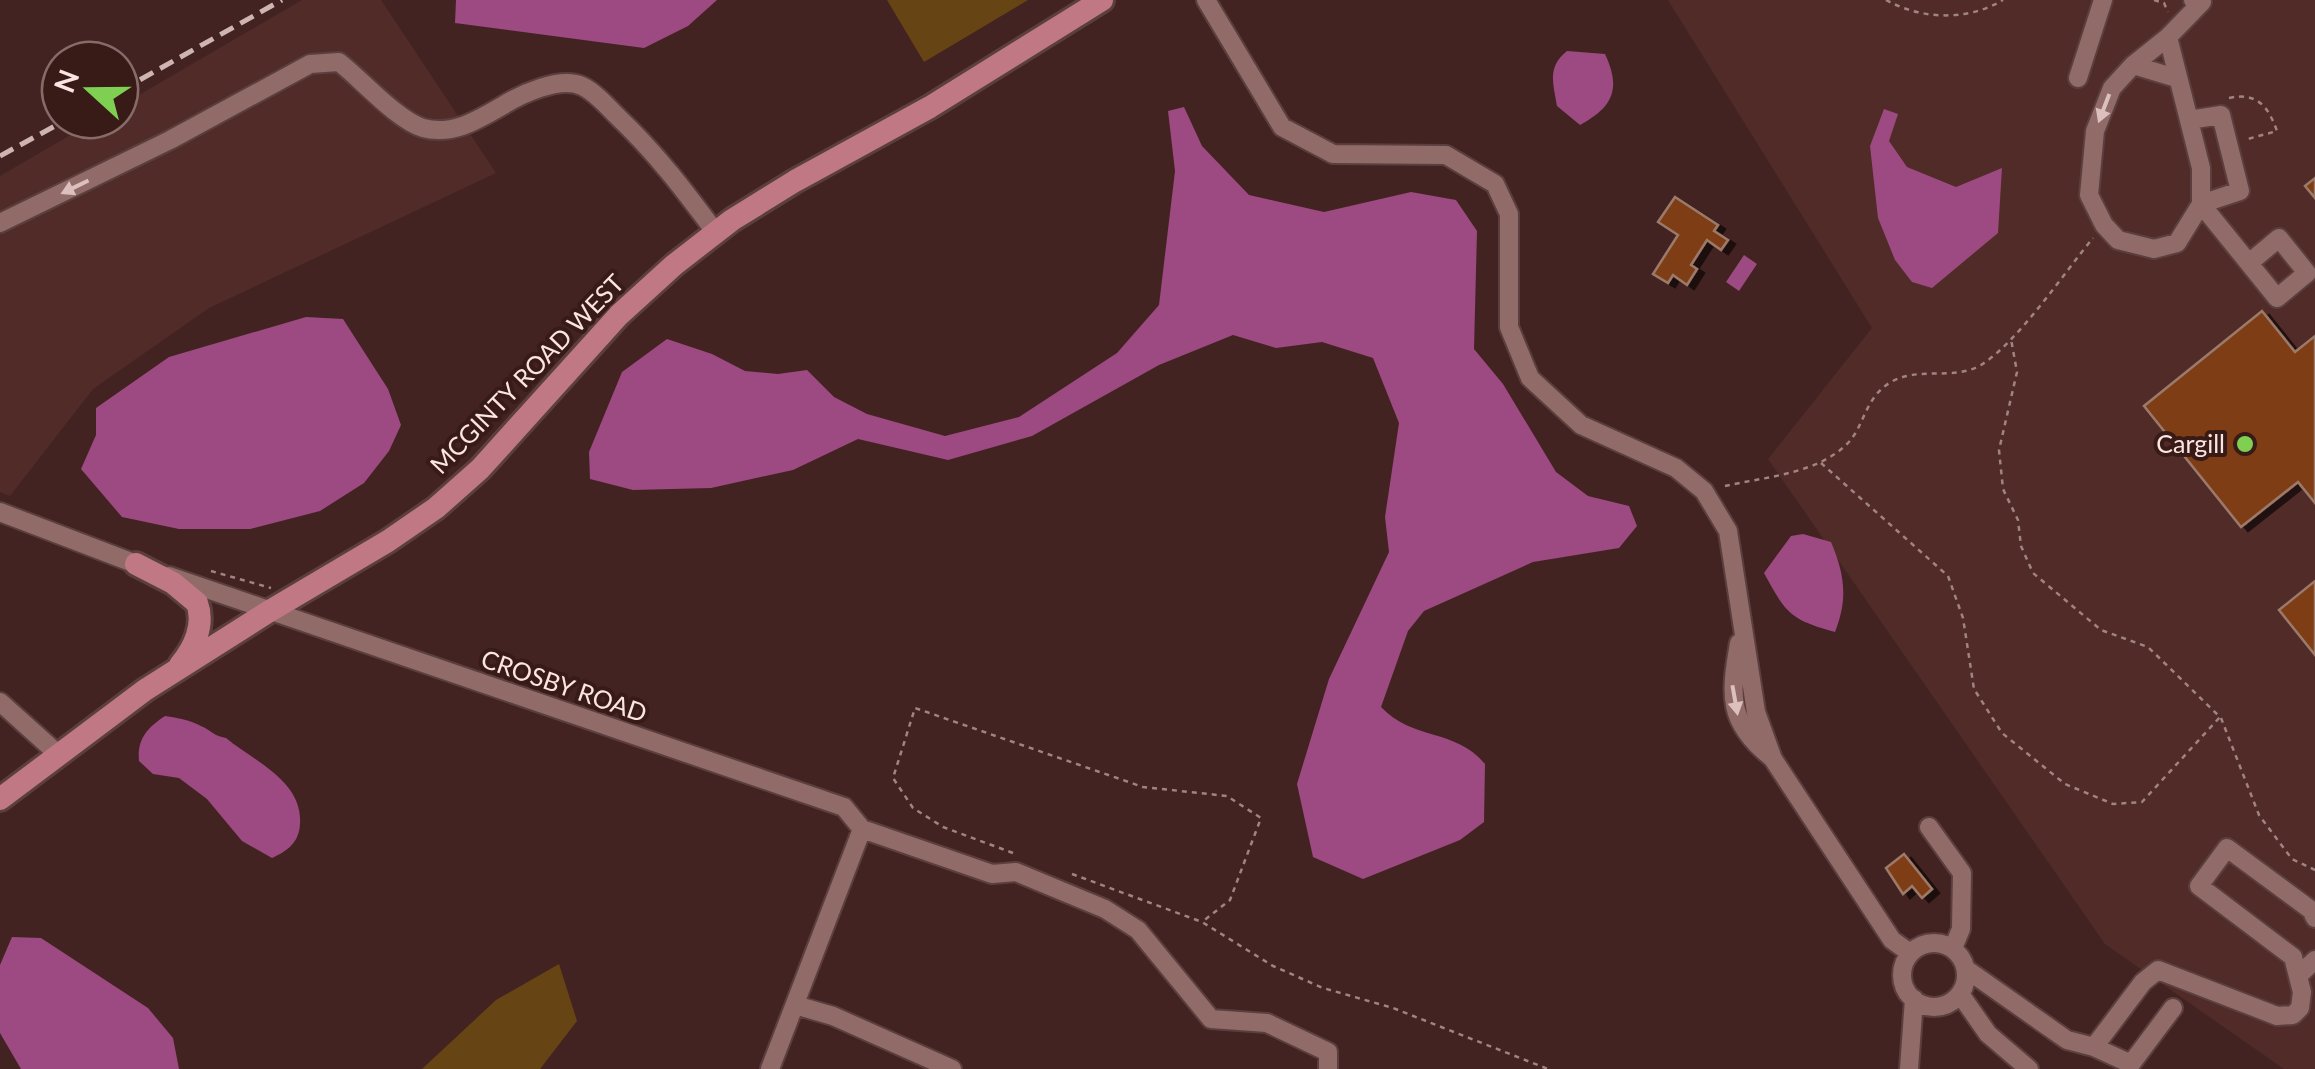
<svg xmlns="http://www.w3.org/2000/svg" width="2315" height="1069" font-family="Lato,sans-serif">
	<defs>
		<filter id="shadow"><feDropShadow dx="7" dy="4" stdDeviation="0" flood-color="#0009"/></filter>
	</defs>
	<rect width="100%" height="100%" fill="#432321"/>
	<!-- built -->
	<path fill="#512b28" d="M 302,0 L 381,0 L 496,173 L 209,308 L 93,389 L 10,496 L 0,492 L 0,176 L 96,120 L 120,120 L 120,106 Z
		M 1668,0 L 2315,0 L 2315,1069 L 2284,1069 L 2105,944 L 1768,459 L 1872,328 Z"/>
	<!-- green -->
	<path fill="#674414" d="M 887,0 L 1028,0 L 924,62 Z
		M 559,964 L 577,1021 L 540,1069 L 422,1069 L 496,1000 Z"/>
	<!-- water -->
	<path fill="#9c4a81" d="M 456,0 L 717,0 L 688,26 L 644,48 L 455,23 Z
		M 1567,51 L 1605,54 C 1621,88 1614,107 1580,125 L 1557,106 C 1553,83 1547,67 1567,51 Z
		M 1184,107 L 1202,146 L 1249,195 L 1324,212 L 1411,192 L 1456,200 L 1477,231 L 1474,349 L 1503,384 L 1556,472 L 1588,496 L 1629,506 L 1637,526 L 1619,548 L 1533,562 L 1424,611 L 1408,631 L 1381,707 C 1413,741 1455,728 1485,764 L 1484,822 L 1460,840 L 1363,879 L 1313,857 L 1297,784 L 1329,679 L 1389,552 L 1385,517 L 1399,423 L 1373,358 L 1322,342 L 1276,348 L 1233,335 L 1159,365 L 1032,436 L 948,460 L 858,439 L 793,470 L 711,488 L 633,490 L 590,479 L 589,452 L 622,372 L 667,339 L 712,354 L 745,371 L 778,374 L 807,370 L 834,397 L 867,414 L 945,436 L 1019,417 L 1117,353 L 1159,305 L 1175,171 L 1168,111 Z
		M 1884,109 L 1898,114 L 1889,141 L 1907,167 L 1956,187 L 2002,168 L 1998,233 L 1932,288 L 1912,282 L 1895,260 L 1878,218 L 1870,146 Z
		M 1744,255 L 1757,264 L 1739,291 L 1726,282 Z
		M 306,317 L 343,319 L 388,389 L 401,425 L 389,451 L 364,483 L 320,511 L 250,529 L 179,529 L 122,517 L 81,469 L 96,435 L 96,408 L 169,357 Z
		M 1803,534 L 1831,542 C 1845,575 1848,599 1835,632 C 1789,619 1786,613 1764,573 L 1791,536 Z
		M 165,716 C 178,718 190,720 201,726 C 212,731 214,736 226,738 C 255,762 303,781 300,824 C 299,843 287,851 272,858 L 242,841 L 207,799 L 179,778 L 153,774 L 139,761 C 137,739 147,728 165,716 Z
		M 12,937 L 41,938 L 148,1008 L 173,1038 L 179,1069 L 21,1069 L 0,1033 L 0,965 Z"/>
	<!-- building -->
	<path fill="#7f3e19" stroke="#9c7a6a" stroke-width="2.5" filter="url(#shadow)" d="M 2315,178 L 2315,198 L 2305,186 Z
		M 1675,197 L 1718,225 L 1714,231 L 1728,240 L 1721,250 L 1707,240 L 1691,265 L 1697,269 L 1687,285 L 1673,275 L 1668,283 L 1653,274 L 1678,235 L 1658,222 Z
		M 2262,311 L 2295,352 L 2315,336 L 2315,503 L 2298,482 L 2241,527 L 2144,406 Z
		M 2315,581 L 2315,655 L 2279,610 Z
		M 1904,854 L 1932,889 L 1922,898 L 1912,886 L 1903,894 L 1886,868 Z"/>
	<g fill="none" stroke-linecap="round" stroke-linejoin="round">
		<defs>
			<path id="minor" d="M 1206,0 L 1282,127 L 1333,154 L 1446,155 L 1495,184 L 1509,214 L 1509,327 L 1530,378 L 1581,425 L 1676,468 L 1704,491 L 1728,531 L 1756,712 L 1773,759 L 1892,940 L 1910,953
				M 2168,37 L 2201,168 L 2201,204 L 2177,243 L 2154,249 L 2118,240 L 2104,225 L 2089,195 L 2095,131 L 2112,88 L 2133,65 L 2168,37 L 2202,2 L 2193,0
				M 2133,65 L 2176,78
				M 2078,78 L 2103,0
				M 2189,120 L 2221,115 L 2240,191 L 2201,204 L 2277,298 L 2307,273 L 2279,238 L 2249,263
				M 0,223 L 170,140 L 310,64 L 339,62 C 362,80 397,120 423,128 C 452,136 478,120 502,106 C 521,94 560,76 582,86 C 595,92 607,106 617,116 C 656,153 684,190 716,233
				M 0,512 L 144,567
				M 169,576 L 844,807 L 862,829 L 770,1069
				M 1739,643 C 1730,695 1727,722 1771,757
				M 0,702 L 59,755
				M 1929,827 L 1962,873 L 1961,929 L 1953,948
				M 862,829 L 992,874 L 1016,872 L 1105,909 L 1138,930 L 1211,1019 L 1267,1023 L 1328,1052 L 1328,1069
				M1902 975a32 32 0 1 1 64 0a32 32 0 1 1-64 0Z
				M 1966,969 L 2067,1040 L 2094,1047 L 2131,1064 L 2173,1008
				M 2298,976 L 2315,960
				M 1960,994 L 1988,1034 L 2029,1069
				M 795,1005 L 833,1016 L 952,1069
				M 2094,1047 L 2143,982 L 2158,970 L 2277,1016 L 2293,1015 L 2300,1008 L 2302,992 L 2293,957 L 2199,886 L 2227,848 L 2311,910 L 2315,918
				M 1909,1069 L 1914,999"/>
			<path id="major" d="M 136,564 L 173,583 L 197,603 C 205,625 194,648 180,665
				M 0,799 L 145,690 L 268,612 L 388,541 L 436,508 L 480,469 L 619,315 L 674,265 L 732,220 L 795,181 L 930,107 L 1102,0"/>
		</defs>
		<!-- minor casing -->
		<use href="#minor" stroke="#5b3f3e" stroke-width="22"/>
		<!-- major casing -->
		<use href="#major" stroke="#5b3f3e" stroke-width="28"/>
		<!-- path -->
		<path stroke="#9f8481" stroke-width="2.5" stroke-dasharray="5 5" stroke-linecap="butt" d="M 1886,0 C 1922,20 1968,21 2003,0
			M 2154,0 L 2164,3 L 2168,12
			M 2229,98 C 2257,92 2268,106 2277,131 L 2244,140
			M 1821,463 L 1948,576 L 1963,618 L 1974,689 L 2002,733 L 2065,784 L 2113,804 L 2142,802 L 2220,717 L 2148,647 L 2101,630 L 2033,573 L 2021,546 L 2018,520 L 2003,489 L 1999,450 L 2017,372 L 2011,339
			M 1725,486 C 1764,477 1817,474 1847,444 C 1865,426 1864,398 1891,382 C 1919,366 1953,381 1981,365 C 2018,342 2064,273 2093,238
			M 211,571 L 271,588
			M 2221,718 L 2259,815 L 2292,859 L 2315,870
			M 1013,853 L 943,827 L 913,808 L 893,778 L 915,708 L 1143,787 L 1227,796 L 1261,818 L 1230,900 L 1202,922
			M 1072,874 L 1202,922 L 1273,966 L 1323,988 L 1393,1008 L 1548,1069"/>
		<!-- minor -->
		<use href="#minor" stroke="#916b67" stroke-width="18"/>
		<!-- major -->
		<use href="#major" stroke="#c17885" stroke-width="22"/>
		<!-- rail -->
		<path stroke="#ceb5b2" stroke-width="5" stroke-dasharray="15 8" stroke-linecap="butt" d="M 120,91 L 282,0
			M 0,156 L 66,120"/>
	</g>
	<!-- one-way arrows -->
	<defs><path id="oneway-solid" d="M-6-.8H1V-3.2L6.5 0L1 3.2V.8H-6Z" transform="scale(2.5)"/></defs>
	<g fill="#dbc0bd">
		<use href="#oneway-solid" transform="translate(2104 108) rotate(111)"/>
		<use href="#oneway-solid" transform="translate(75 187) rotate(154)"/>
		<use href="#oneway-solid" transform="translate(1735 700) rotate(80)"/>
	</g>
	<!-- markers -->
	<circle fill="#7fd052" stroke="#381a17" stroke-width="4" cx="2245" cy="444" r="10"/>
	<g text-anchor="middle" stroke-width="8" stroke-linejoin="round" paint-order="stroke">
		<!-- street labels -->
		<g font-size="25" fill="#fbe5e2" stroke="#381a17">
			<text transform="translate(527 374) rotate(-46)" y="9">MCGINTY ROAD WEST</text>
			<text transform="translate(564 686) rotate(19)" y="9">CROSBY ROAD</text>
		</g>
		<!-- poi labels -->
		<g font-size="25" fill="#fbe5e2" stroke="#381a17" text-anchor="end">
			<text x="2225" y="453">Cargill</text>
		</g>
	</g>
	<!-- north arrow -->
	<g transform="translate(90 90) rotate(291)"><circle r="48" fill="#381a17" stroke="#866b68" stroke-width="2.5"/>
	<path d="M0-8L18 38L0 25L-18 38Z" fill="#7fd052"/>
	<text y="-15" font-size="28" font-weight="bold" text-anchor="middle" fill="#fbe5e2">N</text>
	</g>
</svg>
